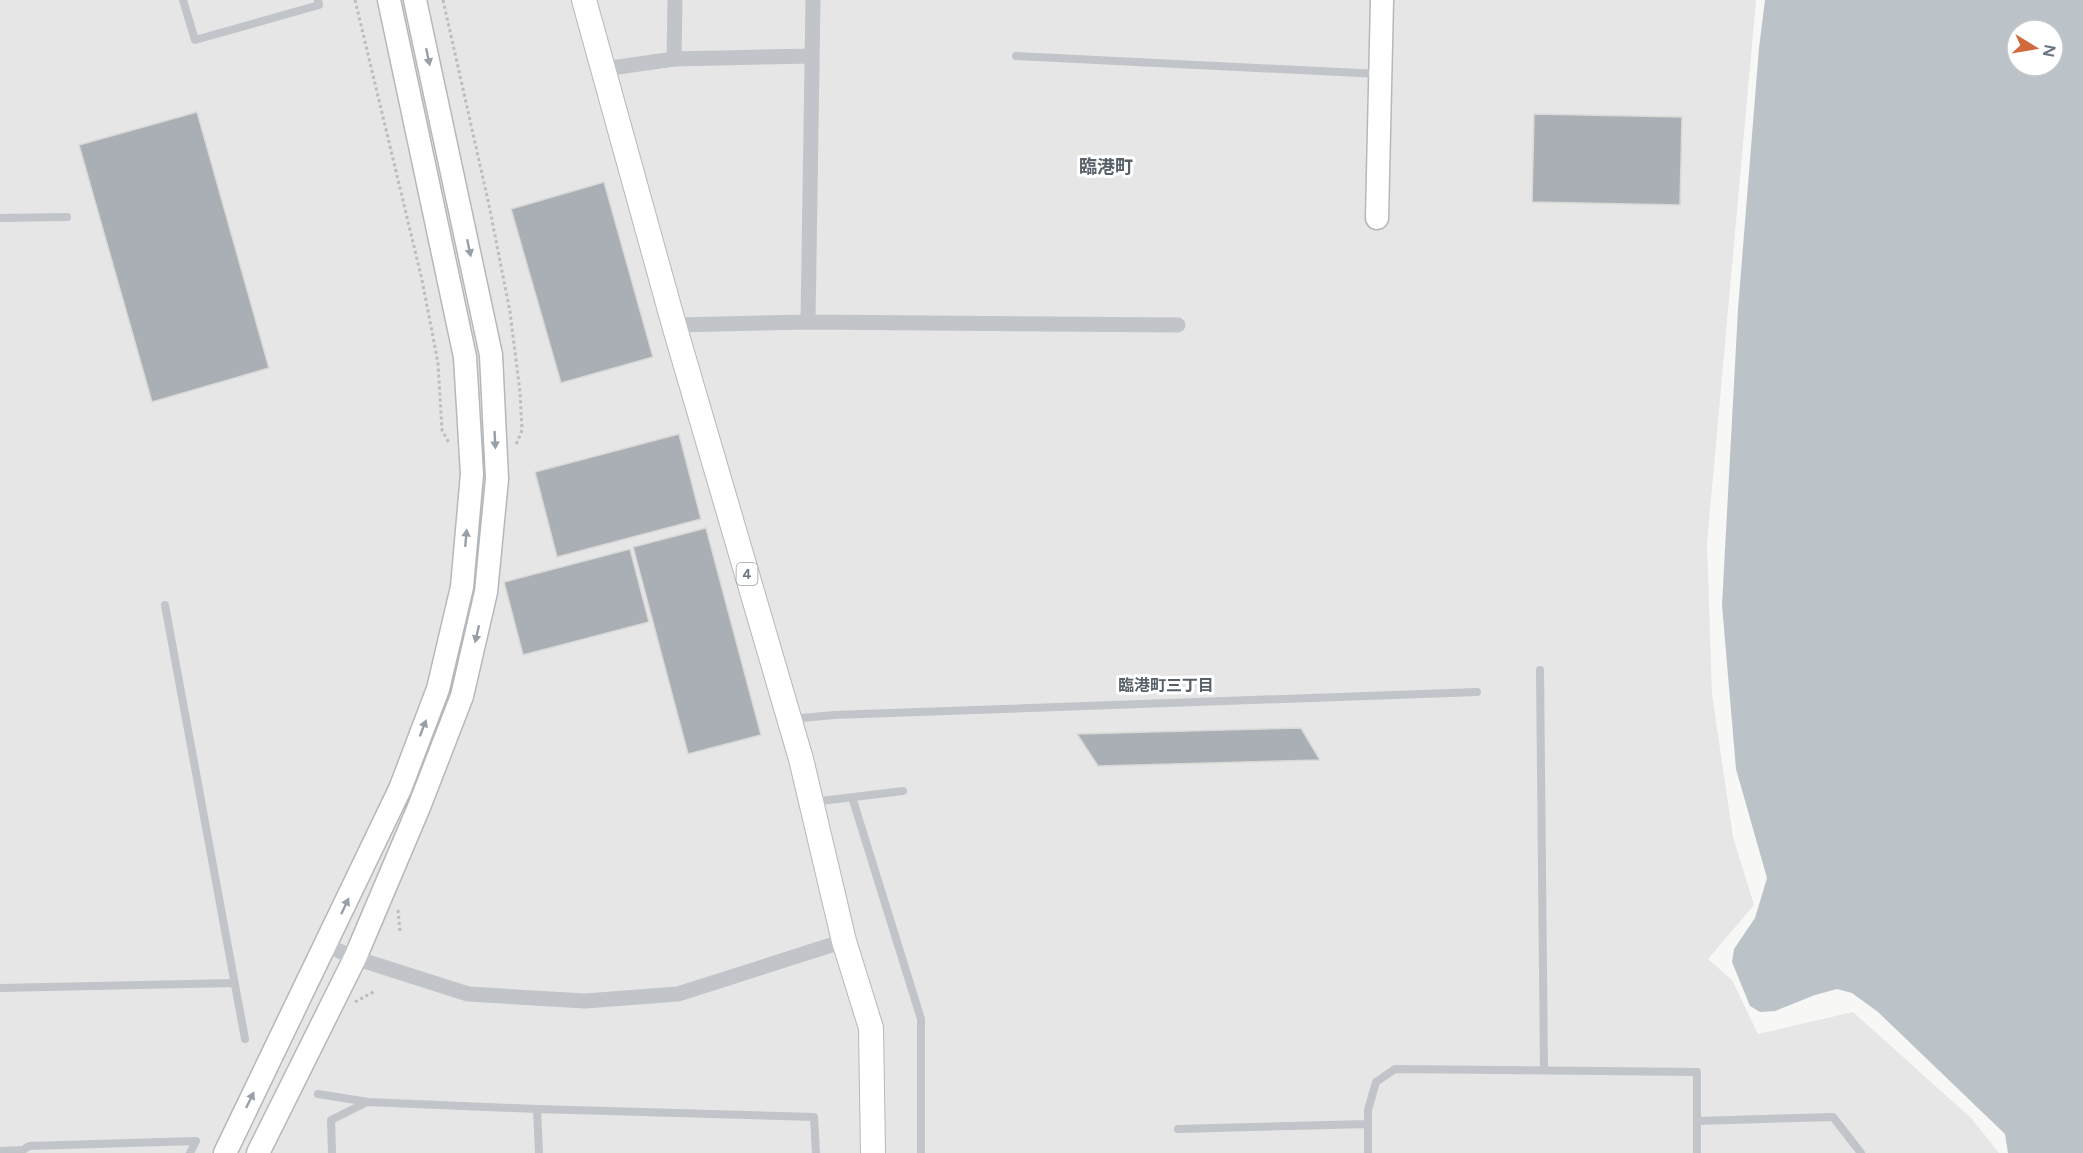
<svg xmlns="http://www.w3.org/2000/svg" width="2083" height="1153" font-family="Figtree,'Noto Sans JP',sans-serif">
	<rect width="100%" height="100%" fill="#f7f7f5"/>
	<!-- built -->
	<path fill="#e5e6e5" d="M 0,0 L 1756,0 L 1707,543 L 1712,694 L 1733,837 L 1754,905 L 1708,959 L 1732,980 L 1758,1034 L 1853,1012 L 1971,1118 L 1999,1153 L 0,1153 Z"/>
	<!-- water -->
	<path fill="#bbc3c8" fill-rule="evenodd" d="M 1765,0 L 2083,0 L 2083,1153 L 2008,1153 L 2005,1134 L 1878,1012 L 1852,993 L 1837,989 L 1815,995 L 1775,1011 L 1760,1012 L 1750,1006 L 1732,962 L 1734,949 L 1755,918 L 1767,878 L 1736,769 L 1722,605 L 1738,309 L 1759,48 ZM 2017,30 L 2053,30 L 2053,66 L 2017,66 Z"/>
	<!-- building -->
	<path fill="#a9afb4" stroke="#d9d9d7" stroke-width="1.5" d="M 197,112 L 269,368 L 152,402 L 79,145 Z
		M 1534,114 L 1682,117 L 1680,205 L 1532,202 Z
		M 604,182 L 653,357 L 561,383 L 511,209 Z
		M 679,434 L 701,519 L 557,557 L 535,472 Z
		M 706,528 L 761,735 L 688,754 L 633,547 Z
		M 630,549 L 649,622 L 523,655 L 504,582 Z
		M 1301,728 L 1320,760 L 1098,766 L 1077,734 Z"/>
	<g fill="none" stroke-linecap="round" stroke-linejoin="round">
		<defs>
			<path id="secondary" d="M 1377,218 L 1382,0
				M 225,1153 L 400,789 L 438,689 L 462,587 L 472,474 L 465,357 L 389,0
				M 258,1153 L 355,958 L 419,807 L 462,696 L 486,592 L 497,479 L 491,355 L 415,0"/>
			<path id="primary" d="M 584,0 L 674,325 L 801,759 L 844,941 L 871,1028 L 873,1153"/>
		</defs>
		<!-- secondary casing -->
		<use href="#secondary" stroke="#b4b8bc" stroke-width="25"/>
		<!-- primary casing -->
		<use href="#primary" stroke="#b5b8bc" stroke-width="26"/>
		<!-- path -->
		<path stroke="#bbbdc0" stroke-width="3" stroke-dasharray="3 3" stroke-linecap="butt" d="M 355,0 L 422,280 L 438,363 L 442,430 L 449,443
			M 443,0 L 489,205 L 510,312 L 520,392 L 522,430 L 516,445
			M 398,910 L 400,931
			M 355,1002 L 375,991"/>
		<!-- lane -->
		<path stroke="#c1c4c8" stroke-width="8" d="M 183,0 L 195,40 L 319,5 L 318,0
			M 1016,56 L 1379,74
			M 0,218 L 67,217
			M 165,605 L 245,1039
			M 1540,670 L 1544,1070
			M 791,719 L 834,715 L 1477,692
			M 852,797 L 921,1019 L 921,1153
			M 813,802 L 903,791
			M 0,988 L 234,983
			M 318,1094 L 368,1102 L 537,1109 L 814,1117 L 816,1153
			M 537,1109 L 539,1153
			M 1697,1121 L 1833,1117 L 1861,1153
			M 1178,1129 L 1368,1124
			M 0,1151 L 23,1150 L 29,1146 L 196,1141 L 190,1153
			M 332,1153 L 331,1120 L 367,1102
			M 1368,1153 L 1368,1110 L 1376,1082 L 1395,1069 L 1697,1072 L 1697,1153"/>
		<!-- street -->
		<path stroke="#c1c4c8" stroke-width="15" d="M 813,0 L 808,322 L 1178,325
			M 674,59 L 675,0
			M 604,69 L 674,59 L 812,56
			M 674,325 L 808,322
			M 326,945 L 355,958 L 468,994 L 585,1001 L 678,994 L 844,941"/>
		<!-- secondary -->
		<use href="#secondary" stroke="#fff" stroke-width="22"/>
		<!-- primary -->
		<use href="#primary" stroke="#fff" stroke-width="24"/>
	</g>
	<!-- one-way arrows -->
	<defs><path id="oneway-solid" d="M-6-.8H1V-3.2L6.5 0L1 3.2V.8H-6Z" transform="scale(1.5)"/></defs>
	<g fill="#979fa8">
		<use href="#oneway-solid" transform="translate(428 57) rotate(78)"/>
		<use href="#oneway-solid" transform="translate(469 248) rotate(78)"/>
		<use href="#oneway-solid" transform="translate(495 440) rotate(87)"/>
		<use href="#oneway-solid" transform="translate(466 538) rotate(-85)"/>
		<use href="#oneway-solid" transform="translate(477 634) rotate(103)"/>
		<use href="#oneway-solid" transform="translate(423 728) rotate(-69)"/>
		<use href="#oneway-solid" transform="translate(345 906) rotate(-65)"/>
		<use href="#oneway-solid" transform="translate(250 1100) rotate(-64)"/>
	</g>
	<g text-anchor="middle" stroke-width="6" stroke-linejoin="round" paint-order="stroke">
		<!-- shield labels -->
		<rect fill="#fff" stroke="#979fa8" stroke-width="1.5" x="736.5" y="563" width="21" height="22" rx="4.5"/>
		<g font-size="14" font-weight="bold" fill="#6a7682">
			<text x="747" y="579">4</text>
		</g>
		<!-- neighbourhood labels -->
		<g font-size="16" font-weight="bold" fill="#575f68" stroke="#fff">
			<text x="1166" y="691">臨港町三丁目</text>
		</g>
		<!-- quarter labels -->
		<g font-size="18" font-weight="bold" fill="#575f68" stroke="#fff">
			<text x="1106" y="173">臨港町</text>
		</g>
	</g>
	<!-- north arrow -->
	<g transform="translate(2035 48) rotate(101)"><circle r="28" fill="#ffffff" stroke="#c3c8cd" stroke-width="1.5"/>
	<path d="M0-4.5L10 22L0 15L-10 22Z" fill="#d06a3c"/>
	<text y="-9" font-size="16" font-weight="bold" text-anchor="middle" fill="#6a7682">N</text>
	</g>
</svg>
